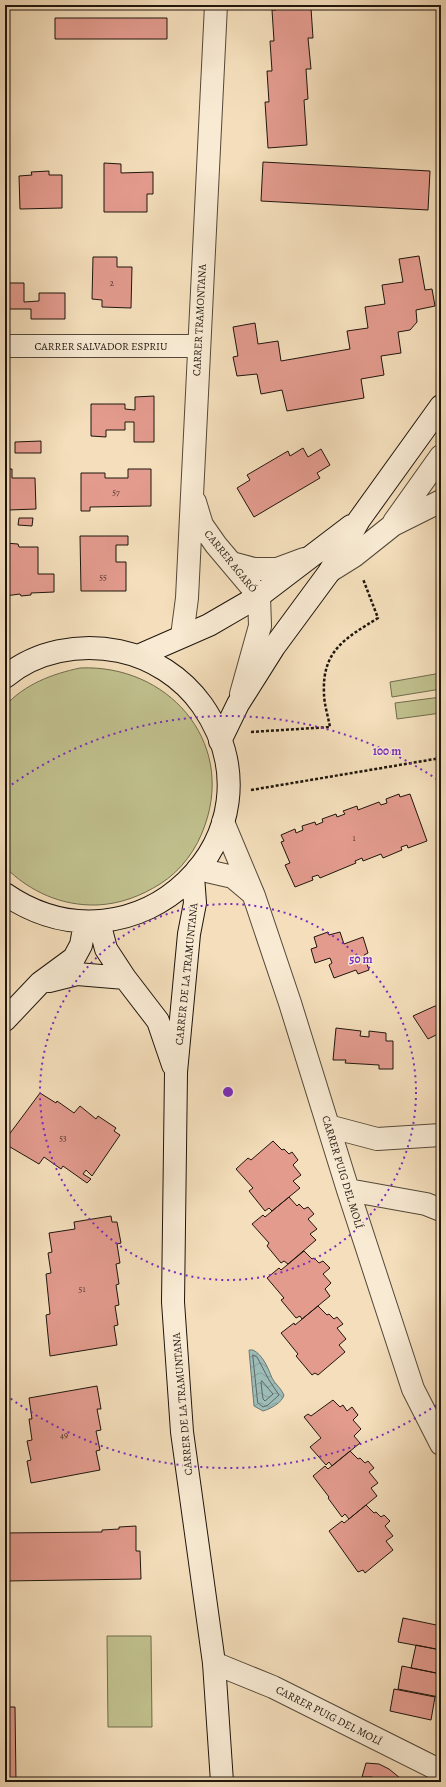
<svg xmlns="http://www.w3.org/2000/svg" width="446" height="1787" font-family="Alegreya,serif">
	<defs>
		<pattern id="water-waves" width="16" height="10" patternUnits="userSpaceOnUse"><rect width="16" height="10" fill="#9dbbb7"/><path d="M0 5q4-4 8 0t8 0" fill="none" stroke="#87a09c"/></pattern>
	</defs>
	<rect width="100%" height="100%" fill="#f4debb"/>
	<filter id="stains"><feTurbulence type="fractalNoise" baseFrequency=".005" numOctaves="4"/><feColorMatrix values="0 0 0 0 .2 0 0 0 0 .09 0 0 0 0 .02 0 0 0 .5 -.17"/></filter>
	<radialGradient id="worn" r=".72"><stop offset=".6" stop-color="#630" stop-opacity="0"/><stop offset="1" stop-color="#630" stop-opacity=".3"/></radialGradient>
	<!-- grass -->
	<path fill="#c0c08d" stroke="#706b4d" d="M 80,668 C 167,664 235,740 205,825 C 197,849 181,871 160,884 C 141,896 120,904 97,905 C 62,906 30,892 5,867 L 5,706 C 25,684 52,674 80,668 Z
		M 441,673 L 441,689 L 392,697 L 390,682 Z
		M 441,697 L 441,713 L 397,719 L 395,703 Z
		M 107,1636 L 151,1636 L 152,1727 L 108,1727 Z"/>
	<!-- water -->
	<path fill="url(#water-waves)" stroke="#6b7973" d="M 249,1350 L 253,1350 C 263,1355 268,1368 272,1378 C 275,1384 281,1388 284,1395 C 282,1403 270,1409 263,1411 L 254,1406 Z"/>
	<g fill="none" stroke-linecap="round" stroke-linejoin="round">
		<!-- shore -->
		<path stroke="#5e6862" stroke-width="1" d="M 253,1355 L 257,1357 L 269,1380 L 279,1395 L 268,1405 L 263,1407 L 258,1403 Z
			M 262,1381 L 273,1394 L 265,1401 L 263,1399 L 261,1383 Z"/>
	</g>
	<!-- building -->
	<path fill="#e39b8e" stroke="#1f160d" d="M 276,5 L 315,5 L 315,8 L 311,8 L 313,38 L 308,38 L 311,69 L 306,69 L 308,99 L 304,100 L 307,145 L 268,148 L 265,102 L 269,102 L 267,71 L 272,71 L 270,41 L 274,41 L 272,10 L 276,10 Z
		M 55,18 L 167,18 L 167,39 L 55,39 Z
		M 263,162 L 430,171 L 428,210 L 261,201 Z
		M 104,163 L 121,164 L 121,173 L 153,172 L 153,194 L 147,194 L 147,212 L 104,212 Z
		M 49,171 L 49,175 L 62,175 L 62,208 L 20,209 L 19,176 L 32,175 L 31,172 Z
		M 419,256 L 425,290 L 432,289 L 435,306 L 416,310 L 417,322 L 410,330 L 398,332 L 401,353 L 381,356 L 384,375 L 361,379 L 364,398 L 287,411 L 282,390 L 261,394 L 257,374 L 237,376 L 233,357 L 238,356 L 233,327 L 255,323 L 258,344 L 278,341 L 281,361 L 350,349 L 347,331 L 368,328 L 365,307 L 385,304 L 382,285 L 403,282 L 399,259 Z
		M 93,257 L 117,257 L 117,267 L 132,267 L 131,308 L 102,307 L 102,300 L 92,299 Z
		M 5,283 L 24,283 L 24,302 L 39,301 L 39,293 L 65,293 L 65,319 L 31,319 L 31,309 L 5,309 Z
		M 154,396 L 154,442 L 134,442 L 134,422 L 125,422 L 125,430 L 106,430 L 106,437 L 91,436 L 91,404 L 125,404 L 125,409 L 135,410 L 135,397 Z
		M 5,432 L 7,432 L 7,453 L 5,453 Z
		M 41,441 L 41,453 L 15,453 L 15,442 Z
		M 303,448 L 308,457 L 321,449 L 330,465 L 317,473 L 320,478 L 254,517 L 237,488 L 250,480 L 247,475 L 288,451 L 290,456 Z
		M 5,469 L 12,469 L 12,478 L 35,478 L 36,509 L 9,510 L 9,500 L 5,501 Z
		M 128,469 L 151,469 L 151,506 L 90,507 L 90,511 L 81,511 L 81,473 L 105,473 L 105,478 L 128,478 Z
		M 19,518 L 33,518 L 32,526 L 18,525 Z
		M 80,536 L 128,536 L 128,545 L 116,545 L 116,562 L 126,562 L 126,591 L 81,591 Z
		M 5,543 L 18,544 L 19,547 L 38,547 L 38,574 L 54,574 L 54,592 L 31,593 L 31,595 L 21,596 L 20,594 L 5,596 Z
		M 399,794 L 400,797 L 410,794 L 427,841 L 408,848 L 407,845 L 401,847 L 402,850 L 383,858 L 381,854 L 363,861 L 362,858 L 355,861 L 356,863 L 320,878 L 318,875 L 312,877 L 313,880 L 295,887 L 285,865 L 290,863 L 281,842 L 284,841 L 281,835 L 295,829 L 296,833 L 303,830 L 302,826 L 315,822 L 316,825 L 323,822 L 322,819 L 336,814 L 337,817 L 345,814 L 343,811 L 357,806 L 358,810 L 379,802 L 381,805 L 387,803 L 386,799 Z
		M 328,932 L 329,935 L 340,932 L 344,944 L 363,937 L 368,953 L 364,955 L 369,970 L 358,974 L 356,970 L 334,978 L 329,965 L 332,963 L 330,958 L 315,963 L 311,949 L 317,947 L 314,937 Z
		M 435,1006 L 441,1006 L 441,1037 L 438,1034 L 428,1039 L 413,1016 Z
		M 336,1028 L 361,1031 L 360,1036 L 369,1037 L 369,1031 L 386,1033 L 386,1041 L 393,1041 L 393,1069 L 379,1069 L 379,1065 L 345,1063 L 346,1060 L 333,1060 Z
		M 40,1093 L 56,1103 L 57,1101 L 74,1113 L 80,1106 L 96,1119 L 98,1116 L 116,1128 L 114,1131 L 120,1135 L 92,1176 L 86,1170 L 83,1174 L 91,1179 L 87,1183 L 63,1166 L 61,1169 L 44,1157 L 39,1164 L 5,1144 L 5,1140 Z
		M 273,1141 L 282,1150 L 284,1149 L 289,1154 L 292,1152 L 298,1160 L 293,1165 L 301,1175 L 293,1181 L 300,1188 L 272,1211 L 269,1208 L 265,1211 L 249,1191 L 253,1188 L 236,1169 L 248,1158 L 251,1160 Z
		M 289,1197 L 297,1206 L 299,1204 L 304,1209 L 308,1207 L 314,1214 L 308,1219 L 317,1229 L 310,1234 L 316,1240 L 288,1264 L 284,1261 L 281,1263 L 267,1246 L 269,1243 L 252,1224 L 263,1215 L 265,1217 Z
		M 111,1216 L 112,1222 L 117,1222 L 121,1243 L 117,1244 L 120,1263 L 116,1264 L 119,1284 L 116,1285 L 119,1305 L 115,1306 L 118,1325 L 114,1326 L 117,1345 L 50,1356 L 46,1315 L 50,1314 L 46,1274 L 51,1273 L 48,1253 L 52,1252 L 49,1233 L 75,1229 L 74,1222 Z
		M 304,1251 L 312,1259 L 314,1258 L 319,1263 L 323,1261 L 330,1268 L 323,1274 L 331,1283 L 325,1289 L 330,1296 L 302,1319 L 300,1316 L 296,1318 L 281,1300 L 284,1298 L 267,1278 L 279,1268 L 281,1270 Z
		M 318,1306 L 327,1315 L 329,1314 L 334,1319 L 337,1317 L 343,1324 L 337,1328 L 346,1339 L 339,1345 L 345,1352 L 318,1375 L 315,1373 L 312,1375 L 296,1356 L 298,1354 L 281,1333 L 294,1323 L 295,1325 Z
		M 97,1386 L 101,1409 L 97,1409 L 101,1430 L 96,1431 L 100,1450 L 96,1451 L 100,1470 L 31,1483 L 27,1461 L 31,1460 L 27,1441 L 32,1440 L 29,1419 L 32,1419 L 29,1398 Z
		M 333,1400 L 340,1407 L 343,1405 L 347,1411 L 352,1407 L 358,1415 L 353,1420 L 361,1429 L 354,1436 L 360,1443 L 332,1466 L 329,1462 L 326,1465 L 310,1447 L 321,1438 L 304,1417 L 308,1414 L 311,1416 Z
		M 350,1451 L 358,1459 L 360,1458 L 365,1463 L 368,1461 L 374,1468 L 369,1472 L 378,1483 L 371,1488 L 377,1496 L 349,1519 L 345,1514 L 342,1517 L 328,1498 L 329,1497 L 313,1476 L 325,1466 L 328,1469 Z
		M 366,1505 L 374,1513 L 376,1512 L 381,1517 L 384,1515 L 390,1521 L 385,1526 L 393,1536 L 386,1541 L 393,1550 L 365,1573 L 363,1570 L 358,1572 L 329,1531 L 342,1521 L 344,1523 Z
		M 136,1526 L 136,1551 L 140,1551 L 141,1579 L 5,1581 L 5,1533 L 102,1532 L 102,1530 L 119,1529 L 119,1527 Z
		M 403,1618 L 441,1626 L 441,1650 L 398,1642 Z
		M 416,1645 L 441,1650 L 441,1674 L 411,1668 Z
		M 402,1666 L 441,1674 L 439,1697 L 398,1689 Z
		M 394,1689 L 435,1697 L 431,1720 L 390,1711 Z
		M 5,1707 L 15,1707 L 16,1782 L 5,1782 Z
		M 366,1763 L 379,1764 L 389,1769 L 400,1778 L 398,1782 L 382,1782 L 372,1777 L 362,1777 Z"/>
	<g fill="none" stroke-linecap="round" stroke-linejoin="round">
		<defs>
			<path id="street" d="M 5,346 L 198,346
				M 195,502 L 202,525 L 216,545 L 259,596 L 260,626 L 241,694
				M 394,522 L 441,456
				M 232,563 L 254,569 L 277,569 L 304,559
				M 330,571 L 354,556 L 393,525 L 441,501
				M 182,636 L 187,598 L 216,5
				M 223,822 L 254,896 L 290,1003 L 348,1190 L 413,1389 L 441,1444
				M 198,869 L 233,877 L 252,893
				M 328,1126 L 377,1139 L 441,1135
				M 348,1190 L 426,1204 L 441,1210
				M 214,1663 L 273,1687 L 441,1771"/>
			<path id="secondary" d="M 138,656 L 209,625 L 259,596 L 351,526
				M 5,677 C 36,651 79,643 119,651 C 152,658 182,677 202,705 C 292,834 136,984 5,894
				M 220,741 L 238,704 L 274,647 L 330,571 L 359,520 L 441,406
				M 193,876 L 195,903 L 189,934 L 176,1072 L 173,1302 L 182,1432 L 214,1663 L 222,1782
				M 99,922 L 106,949 L 125,978 L 158,1021 L 173,1065
				M 49,981 L 77,974 L 125,978
				M 5,1020 L 40,983 L 74,958 L 81,945 L 85,923"/>
		</defs>
		<!-- street casing -->
		<use href="#street" stroke="#544838" stroke-width="24"/>
		<!-- secondary casing -->
		<use href="#secondary" stroke="#1f160d" stroke-width="24"/>
		<!-- path -->
		<path stroke="#1f160d" stroke-width="2.5" stroke-dasharray="3 2" stroke-linecap="butt" d="M 251,732 L 330,727 C 328,716 324,704 324,693 C 322,650 346,638 378,618 L 363,579
			M 251,790 L 441,758"/>
		<!-- street -->
		<use href="#street" stroke="#f8ead3" stroke-width="22"/>
		<!-- secondary -->
		<use href="#secondary" stroke="#f8ead3" stroke-width="22"/>
	</g>
	<!-- distance rings -->
	<g fill="none" stroke="#7b2cbf" stroke-width="2" stroke-dasharray="2 4">
		<circle cx="228" cy="1092" r="188"/>
		<path d="M441 1402A376 376 0 0 1 7 1396M7 788A376 376 0 0 1 441 782"/>
	</g>
	<g text-anchor="middle" stroke-width="3" stroke-linejoin="round" paint-order="stroke">
		<!-- number labels -->
		<g font-size="9" fill="#50372d">
			<text x="112" y="286">2</text>
			<text x="116" y="495">57</text>
			<text x="103" y="580">55</text>
			<text x="354" y="841">1</text>
			<text x="63" y="1141">53</text>
			<text x="82" y="1292">51</text>
			<text x="64" y="1438">49</text>
		</g>
		<!-- street labels -->
		<g font-size="11" fill="#1f160d" stroke="#f8ead3">
			<text transform="translate(199 320) rotate(-87)" y="4">CARRER TRAMONTANA</text>
			<text x="101" y="350">CARRER SALVADOR ESPRIU</text>
			<text transform="translate(231 561) rotate(51)" y="4">CARRER AGARÓ</text>
			<text transform="translate(186 974) rotate(-84)" y="4">CARRER DE LA TRAMUNTANA</text>
			<text transform="translate(343 1172) rotate(73)" y="4">CARRER PUIG DEL MOLÍ</text>
			<text transform="translate(182 1404) rotate(-95)" y="4">CARRER DE LA TRAMUNTANA</text>
			<text transform="translate(329 1715) rotate(27)" y="4">CARRER PUIG DEL MOLÍ</text>
		</g>
	</g>
	<circle cx="228" cy="1092" r="6" fill="#7b2cbf" stroke="#f8ead3" stroke-width="2"/>
	<g font-size="12" text-anchor="middle" font-weight="bold" fill="#7b2cbf" stroke="#f8ead3" stroke-width="3" stroke-linejoin="round" paint-order="stroke">
		<text x="387" y="755">100 m</text>
		<text x="361" y="963">50 m</text>
	</g>
	<!-- margin -->
	<rect width="446" height="1787" fill="none" stroke="#f4debb" stroke-width="20"/>
	<rect x="6" y="6" width="434" height="1775" fill="none" stroke="#1f160d" stroke-width="2"/>
	<rect x="10" y="10" width="426" height="1767" fill="none" stroke="#1f160d"/>
	<rect width="100%" height="100%" filter="url(#stains)"/>
	<rect width="100%" height="100%" fill="url(#worn)"/>
</svg>
